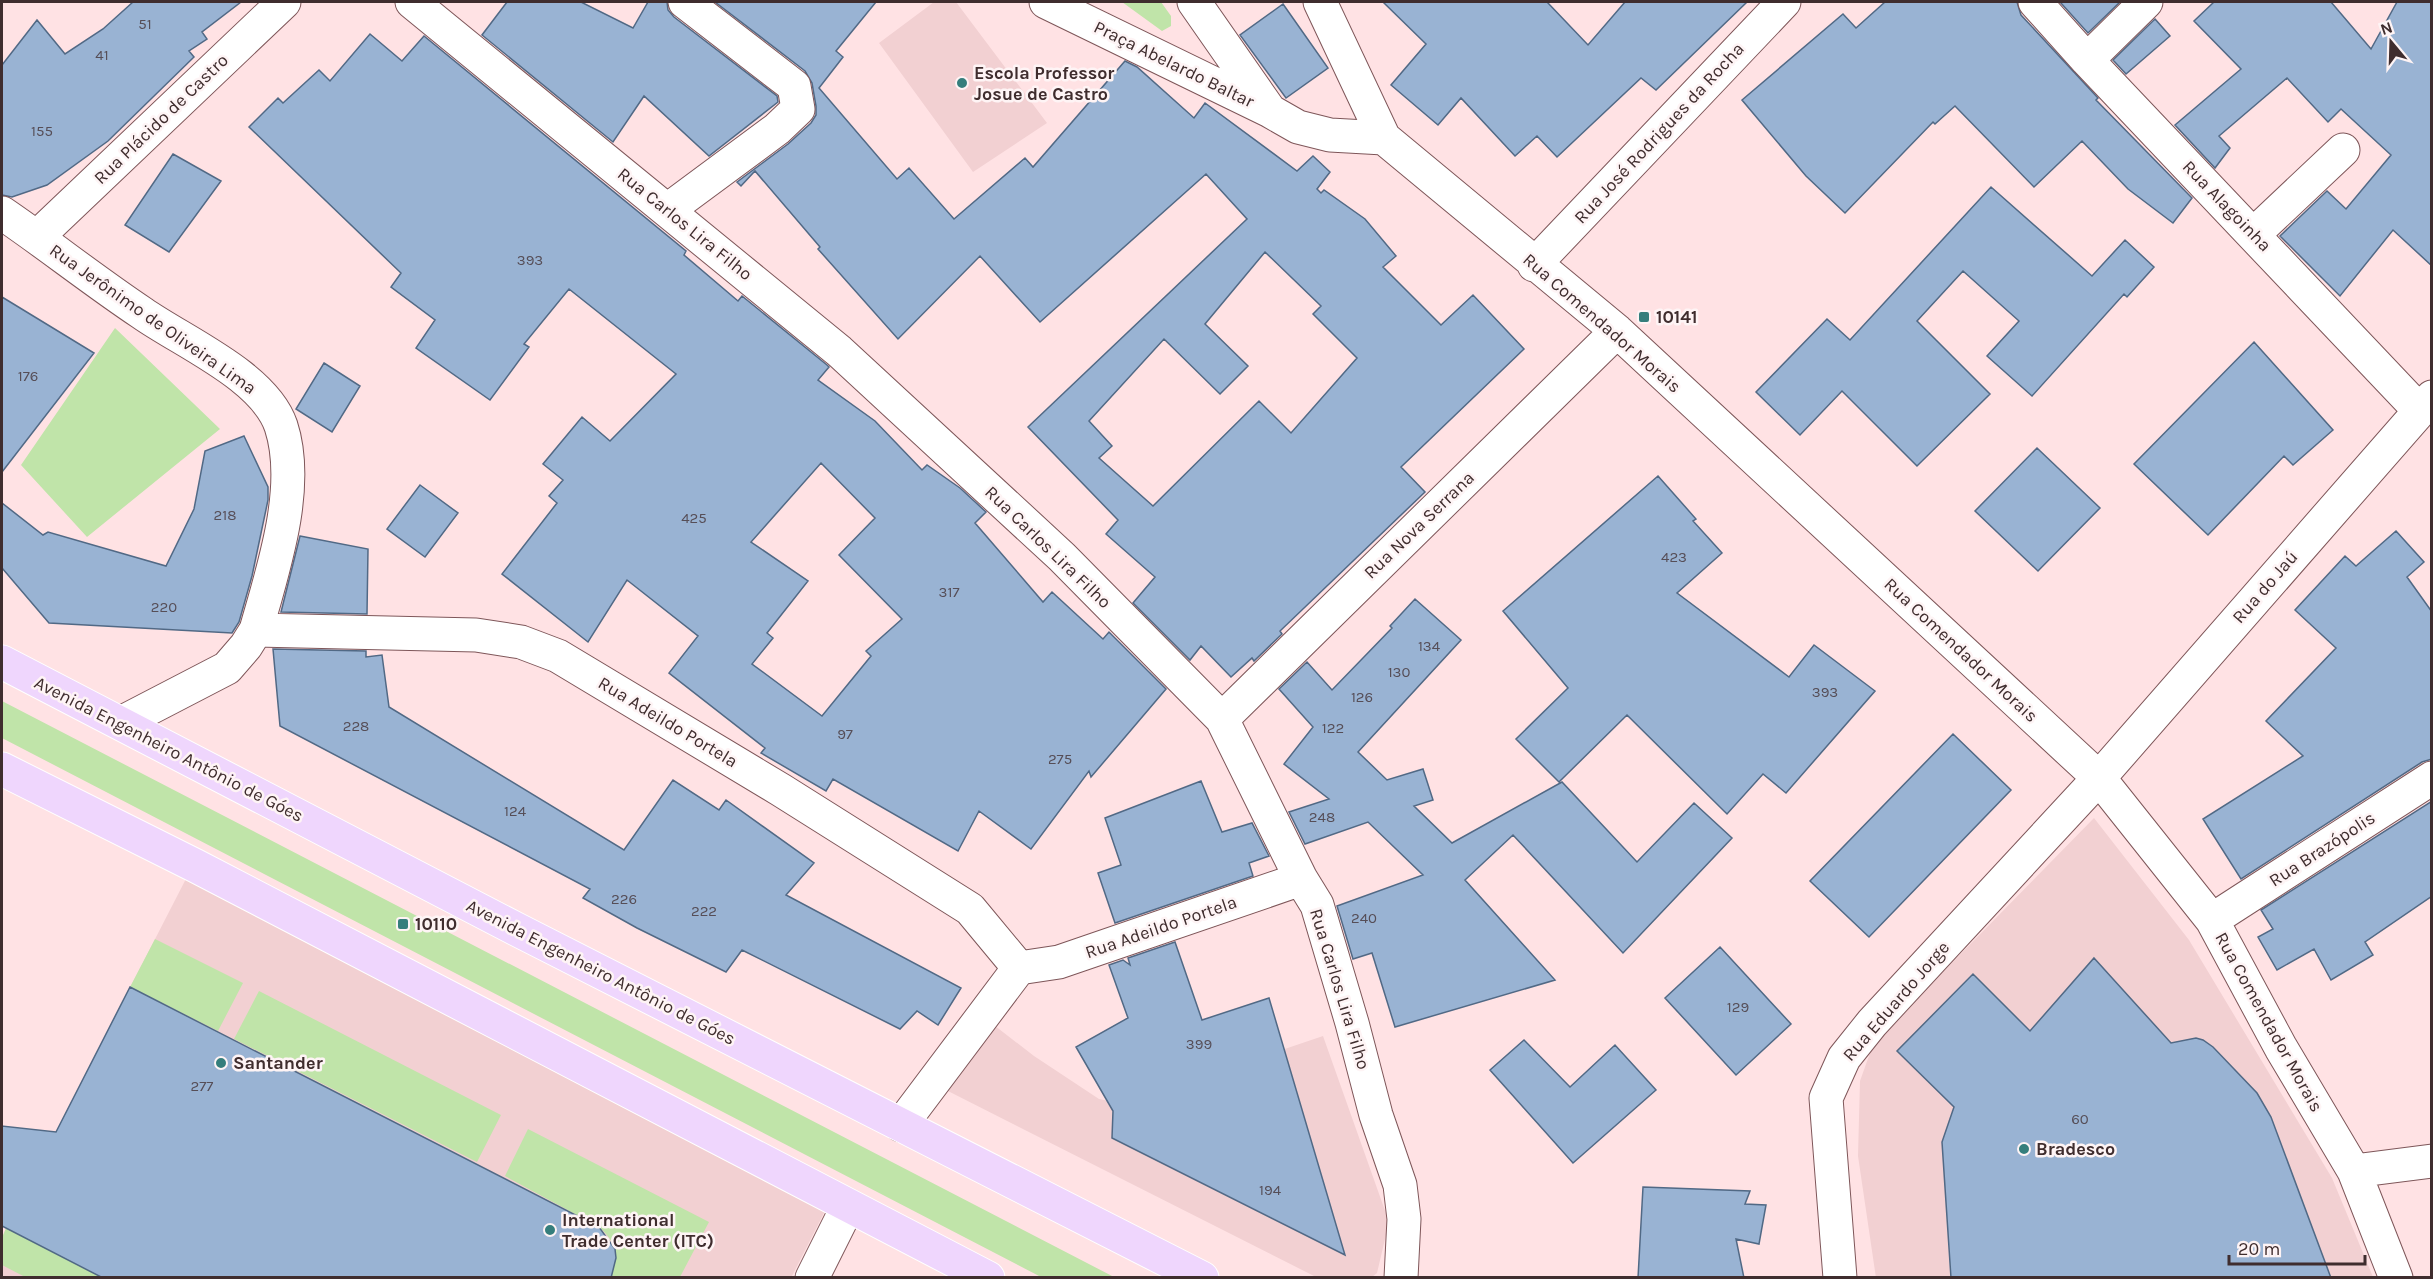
<svg xmlns="http://www.w3.org/2000/svg" width="2433" height="1279" font-family="Karla,sans-serif">
	<rect width="100%" height="100%" fill="#ffe2e4"/>
	<!-- built -->
	<path fill="#f2d0d2" d="M 934,2 L 956,2 L 1047,123 L 973,172 L 879,43 Z
		M 2094,818 L 2189,940 L 2332,1178 L 2373,1277 L 1876,1278 L 1858,1156 L 1860,1081 L 1870,1053 L 1887,1029 Z
		M 190,871 L 828,1205 L 791,1278 L 2,1277 L 2,1237 Z
		M 990,1022 L 1034,1056 L 1099,1099 L 1124,1104 L 1323,1036 L 1389,1222 L 1377,1273 L 1372,1277 L 1316,1277 L 944,1089 Z"/>
	<!-- green -->
	<path fill="#c0e4a9" d="M 1122,2 L 1161,2 L 1171,16 L 1171,26 L 1162,31 Z
		M 115,328 L 220,429 L 87,537 L 21,465 Z
		M 2,701 L 1114,1277 L 1041,1277 L 2,738 Z
		M 155,939 L 243,983 L 218,1031 L 130,987 Z
		M 259,991 L 501,1115 L 477,1162 L 234,1039 Z
		M 528,1129 L 709,1222 L 680,1277 L 611,1277 C 617,1255 618,1244 599,1227 L 505,1176 Z
		M 6,1228 L 103,1277 L 25,1277 L 2,1265 L 2,1238 Z"/>
	<!-- building -->
	<path fill="#99b3d3" stroke="#516985" stroke-width="1.5" fill-rule="evenodd" d="M 133,2 L 241,2 L 202,32 L 207,39 L 189,51 L 194,57 L 108,141 L 47,185 L 12,197 L 2,195 L 2,65 L 37,20 L 65,54 L 103,29 Z
		M 507,2 L 581,2 L 633,28 L 648,2 L 667,2 L 668,10 L 674,17 L 777,96 L 778,102 L 709,156 L 644,96 L 613,142 L 482,35 Z
		M 715,2 L 876,2 L 836,51 L 843,57 L 819,88 L 897,179 L 909,168 L 954,219 L 1025,158 L 1033,167 L 1125,61 L 1137,67 L 1194,118 L 1205,103 L 1297,171 L 1313,156 L 1330,172 L 1317,189 L 1321,193 L 1324,190 L 1365,219 L 1396,256 L 1383,267 L 1441,325 L 1473,295 L 1524,349 L 1401,467 L 1425,492 L 1280,631 L 1282,634 L 1254,661 L 1252,658 L 1231,677 L 1201,646 L 1190,660 L 1133,603 L 1155,577 L 1106,534 L 1118,520 L 1028,427 L 1247,219 L 1206,174 L 1040,322 L 980,256 L 898,339 L 818,249 L 820,247 L 755,171 L 741,186 L 737,182 L 788,144 L 811,123 L 816,115 L 816,106 L 812,83 L 805,71 ZM 1265,252 L 1321,306 L 1313,314 L 1357,358 L 1291,433 L 1259,401 L 1153,506 L 1099,458 L 1112,446 L 1089,421 L 1164,339 L 1220,394 L 1248,366 L 1205,324 Z
		M 1383,2 L 1547,2 L 1588,45 L 1625,2 L 1747,2 L 1656,90 L 1641,78 L 1557,157 L 1537,136 L 1515,156 L 1461,98 L 1438,125 L 1391,85 L 1426,44 Z
		M 1885,2 L 2017,2 L 2021,15 L 2098,98 L 2096,100 L 2192,198 L 2173,223 L 2128,189 L 2082,141 L 2034,187 L 1955,106 L 1935,124 L 1933,122 L 1845,213 L 1806,176 L 1742,100 L 1843,14 L 1856,28 Z
		M 2060,2 L 2120,2 L 2088,33 Z
		M 2214,2 L 2331,2 L 2371,49 L 2397,2 L 2432,2 L 2432,266 L 2393,230 L 2340,296 L 2280,236 L 2327,191 L 2346,209 L 2391,155 L 2341,109 L 2328,122 L 2287,78 L 2219,136 L 2230,148 L 2215,168 L 2175,125 L 2241,69 L 2194,21 Z
		M 1283,4 L 1328,68 L 1286,98 L 1240,35 Z
		M 2155,19 L 2170,36 L 2126,74 L 2113,60 Z
		M 370,34 L 402,61 L 424,36 L 686,251 L 684,255 L 738,301 L 742,296 L 827,365 L 829,367 L 818,380 L 875,421 L 922,470 L 927,465 L 960,488 L 986,512 L 975,523 L 1043,602 L 1052,592 L 1103,639 L 1109,632 L 1166,689 L 1091,777 L 1089,771 L 1031,849 L 979,811 L 958,851 L 833,779 L 826,791 L 761,753 L 765,748 L 669,673 L 698,636 L 627,580 L 588,642 L 502,574 L 557,503 L 549,496 L 563,480 L 543,464 L 582,417 L 610,441 L 676,374 L 569,289 L 524,344 L 529,347 L 490,400 L 416,348 L 435,320 L 391,287 L 401,273 L 249,127 L 278,98 L 283,103 L 319,70 L 330,81 ZM 821,463 L 875,518 L 839,555 L 902,619 L 866,651 L 871,656 L 822,716 L 752,664 L 773,638 L 767,633 L 808,581 L 751,542 Z
		M 173,154 L 221,181 L 169,252 L 125,225 Z
		M 1991,187 L 2092,276 L 2125,240 L 2154,267 L 2127,297 L 2124,294 L 2032,396 L 1987,356 L 2019,321 L 1963,271 L 1917,321 L 1990,394 L 1917,466 L 1842,391 L 1800,435 L 1756,392 L 1827,319 L 1850,340 Z
		M 2,297 L 94,353 L 2,472 Z
		M 2254,342 L 2333,430 L 2293,465 L 2284,456 L 2208,535 L 2134,464 Z
		M 324,363 L 360,386 L 332,432 L 296,409 Z
		M 244,436 L 268,487 L 268,500 L 252,576 L 239,622 L 232,633 L 49,623 L 2,568 L 2,503 L 43,535 L 48,532 L 166,566 L 194,509 L 205,451 Z
		M 2037,448 L 2100,508 L 2038,571 L 1975,511 Z
		M 1658,476 L 1696,519 L 1693,521 L 1722,553 L 1677,593 L 1789,677 L 1814,645 L 1875,691 L 1786,793 L 1763,774 L 1727,814 L 1627,715 L 1559,782 L 1516,739 L 1568,688 L 1503,611 Z
		M 420,485 L 458,513 L 425,557 L 387,529 Z
		M 2396,531 L 2424,562 L 2407,577 L 2432,612 L 2432,759 L 2422,762 L 2241,879 L 2203,819 L 2303,756 L 2266,721 L 2336,648 L 2295,610 L 2345,556 L 2356,566 Z
		M 300,536 L 368,549 L 367,614 L 281,612 Z
		M 1415,599 L 1461,640 L 1358,752 L 1387,780 L 1423,769 L 1433,800 L 1414,806 L 1452,843 L 1562,782 L 1637,862 L 1694,803 L 1732,838 L 1623,953 L 1513,835 L 1465,880 L 1555,980 L 1395,1027 L 1372,953 L 1353,959 L 1337,906 L 1423,875 L 1368,822 L 1305,844 L 1289,812 L 1329,799 L 1284,764 L 1313,727 L 1279,689 L 1307,662 L 1332,690 L 1392,628 L 1390,626 Z
		M 273,649 L 366,651 L 366,657 L 382,655 L 389,707 L 624,850 L 673,780 L 719,810 L 726,800 L 814,863 L 786,895 L 961,988 L 938,1025 L 917,1011 L 900,1029 L 742,950 L 726,972 L 637,928 L 583,898 L 590,889 L 280,726 Z
		M 1953,734 L 2011,790 L 1869,937 L 1810,881 Z
		M 1201,781 L 1222,832 L 1252,823 L 1269,856 L 1249,863 L 1253,876 L 1115,923 L 1098,873 L 1121,865 L 1105,818 Z
		M 2432,801 L 2432,896 L 2365,942 L 2373,955 L 2331,980 L 2314,949 L 2277,970 L 2258,937 L 2273,929 L 2261,910 Z
		M 1175,942 L 1202,1020 L 1269,998 L 1345,1255 L 1112,1138 L 1113,1111 L 1076,1047 L 1128,1018 L 1109,965 L 1123,960 L 1130,965 L 1128,958 Z
		M 1720,947 L 1791,1024 L 1736,1075 L 1665,998 Z
		M 2094,958 L 2171,1043 L 2196,1038 L 2203,1040 L 2213,1047 L 2257,1093 L 2271,1117 L 2331,1278 L 1951,1278 L 1942,1142 L 1954,1107 L 1897,1051 L 1973,974 L 2030,1031 Z
		M 130,987 L 599,1227 L 615,1249 L 616,1258 L 611,1278 L 103,1278 L 2,1226 L 2,1126 L 56,1132 Z
		M 1524,1040 L 1570,1087 L 1615,1045 L 1656,1090 L 1573,1163 L 1490,1070 Z
		M 1643,1187 L 1750,1191 L 1745,1204 L 1766,1205 L 1759,1244 L 1736,1239 L 1744,1278 L 1638,1278 Z"/>
	<g fill="none" stroke-linecap="round" stroke-linejoin="round">
		<defs>
			<path id="minor" d="M 412,2 L 839,351 L 1062,557 L 1222,719 L 1301,879 L 1317,905 L 1352,1023 L 1376,1115 L 1400,1185 L 1404,1219 L 1401,1278
				M 1046,2 L 1268,110
				M 1194,2 L 1270,111 L 1298,127 L 1330,135 L 1384,138
				M 1320,2 L 1384,138 L 1617,331 L 2099,778 L 2212,920 L 2281,1048 L 2354,1171 L 2396,1278
				M 2035,2 L 2087,60 L 2419,410
				M 2087,60 L 2146,2
				M 669,209 L 777,129 L 798,109 L 794,86 L 685,2
				M 2,213 C 49,245 94,281 142,313 C 183,342 264,376 281,426 C 301,487 273,570 256,630 L 246,646 L 227,668 L 121,723
				M 2254,234 L 2343,150
				M 37,237 L 284,2
				M 1534,265 L 1784,2
				M 256,630 L 476,635 L 521,642 L 558,656 L 781,790 L 970,909 L 1019,968 L 901,1125
				M 1222,719 L 1617,331
				M 2212,920 L 2432,778
				M 1019,968 L 1059,962 L 1301,879
				M 2354,1171 L 2432,1161
				M 812,1278 L 848,1206
				M 1840,1278 L 1826,1098 L 1844,1058 L 1872,1023 L 2099,778 L 2432,397"/>
			<path id="major" d="M 2,662 L 516,929 L 1202,1278
				M 2,769 L 196,866 L 988,1278"/>
		</defs>
		<!-- minor casing -->
		<use href="#minor" stroke="#7e5659" stroke-width="35"/>
		<!-- major casing -->
		<use href="#major" stroke="#fff" stroke-width="35"/>
		<!-- minor -->
		<use href="#minor" stroke="#fff" stroke-width="33"/>
		<!-- major -->
		<use href="#major" stroke="#efd6fd" stroke-width="33"/>
	</g>
	<!-- markers -->
	<g fill="#357e7c" stroke="#fef4f5" stroke-width="2">
		<circle cx="962" cy="83" r="6"/>
		<rect x="1638" y="311" width="12" height="12" rx="3"/>
		<rect x="397" y="918" width="12" height="12" rx="3"/>
		<circle cx="221" cy="1063" r="6"/>
		<circle cx="2024" cy="1149" r="6"/>
		<circle cx="550" cy="1230" r="6"/>
	</g>
	<g text-anchor="middle" stroke-width="5" stroke-linejoin="round" paint-order="stroke">
		<!-- number labels -->
		<g font-size="15" fill="#564e57">
			<text x="145" y="29">51</text>
			<text x="102" y="60">41</text>
			<text x="42" y="136">155</text>
			<text x="530" y="265">393</text>
			<text x="28" y="381">176</text>
			<text x="225" y="520">218</text>
			<text x="694" y="523">425</text>
			<text x="1674" y="562">423</text>
			<text x="949" y="597">317</text>
			<text x="164" y="612">220</text>
			<text x="1429" y="651">134</text>
			<text x="1399" y="677">130</text>
			<text x="1825" y="697">393</text>
			<text x="1362" y="702">126</text>
			<text x="356" y="731">228</text>
			<text x="1333" y="733">122</text>
			<text x="845" y="739">97</text>
			<text x="1060" y="764">275</text>
			<text x="515" y="816">124</text>
			<text x="1322" y="822">248</text>
			<text x="624" y="904">226</text>
			<text x="704" y="916">222</text>
			<text x="1364" y="923">240</text>
			<text x="1738" y="1012">129</text>
			<text x="1199" y="1049">399</text>
			<text x="202" y="1091">277</text>
			<text x="2080" y="1124">60</text>
			<text x="1270" y="1195">194</text>
		</g>
		<!-- street labels -->
		<g font-size="18" fill="#3f2d2e" stroke="#fef4f5">
			<text transform="translate(1174 64) rotate(26)" y="6">Praça Abelardo Baltar</text>
			<text transform="translate(161 119) rotate(-44)" y="6">Rua Plácido de Castro</text>
			<text transform="translate(1659 133) rotate(-47)" y="6">Rua José Rodrigues da Rocha</text>
			<text transform="translate(2227 206) rotate(46)" y="6">Rua Alagoinha</text>
			<text transform="translate(685 224) rotate(39)" y="6">Rua Carlos Lira Filho</text>
			<text transform="translate(153 319) rotate(35)" y="6">Rua Jerônimo de Oliveira Lima</text>
			<text transform="translate(1602 323) rotate(41)" y="6">Rua Comendador Morais</text>
			<text transform="translate(1419 525) rotate(-44)" y="6">Rua Nova Serrana</text>
			<text transform="translate(1048 547) rotate(44)" y="6">Rua Carlos Lira Filho</text>
			<text transform="translate(2265 587) rotate(-49)" y="6">Rua do Jaú</text>
			<text transform="translate(1961 650) rotate(43)" y="6">Rua Comendador Morais</text>
			<text transform="translate(668 722) rotate(31)" y="6">Rua Adeildo Portela</text>
			<text transform="translate(169 749) rotate(27)" y="6">Avenida Engenheiro Antônio de Góes</text>
			<text transform="translate(2322 849) rotate(-33)" y="6">Rua Brazópolis</text>
			<text transform="translate(1161 927) rotate(-19)" y="6">Rua Adeildo Portela</text>
			<text transform="translate(601 972) rotate(27)" y="6">Avenida Engenheiro Antônio de Góes</text>
			<text transform="translate(1340 989) rotate(73)" y="6">Rua Carlos Lira Filho</text>
			<text transform="translate(1896 1001) rotate(-49)" y="6">Rua Eduardo Jorge</text>
			<text transform="translate(2269 1022) rotate(61)" y="6">Rua Comendador Morais</text>
		</g>
		<!-- poi labels -->
		<g font-size="18" font-weight="bold" fill="#3f2d2e" stroke="#fef4f5" text-anchor="start">
			<text x="974" y="79">Escola Professor<tspan x="974" dy="21">Josue de Castro</tspan></text>
			<text x="1656" y="323">10141</text>
			<text x="415" y="930">10110</text>
			<text x="233" y="1069">Santander</text>
			<text x="2036" y="1155">Bradesco</text>
			<text x="562" y="1226">International<tspan x="562" dy="21">Trade Center (ITC)</tspan></text>
		</g>
	</g>
	<!-- border -->
	<rect width="2433" height="1279" fill="none" stroke="#3f2d2e" stroke-width="6"/>
	<!-- north arrow -->
	<g transform="translate(2391 42) rotate(341)" stroke="#fef4f5" stroke-width="4.5" paint-order="stroke">
	<path d="M0-4.5L10 22L0 15L-10 22Z" fill="#3f2d2e"/>
	<text y="-9" font-size="16" font-weight="bold" text-anchor="middle" fill="#3f2d2e">N</text>
	</g>
	<!-- scale -->
	<path d="M2229 1255v9h136v-9" fill="none" stroke="#3f2d2e" stroke-width="3"/>
	<text x="2238" y="1255" font-size="18" fill="#3f2d2e" stroke="#fef4f5" stroke-width="4.5" paint-order="stroke">20 m</text>
</svg>
